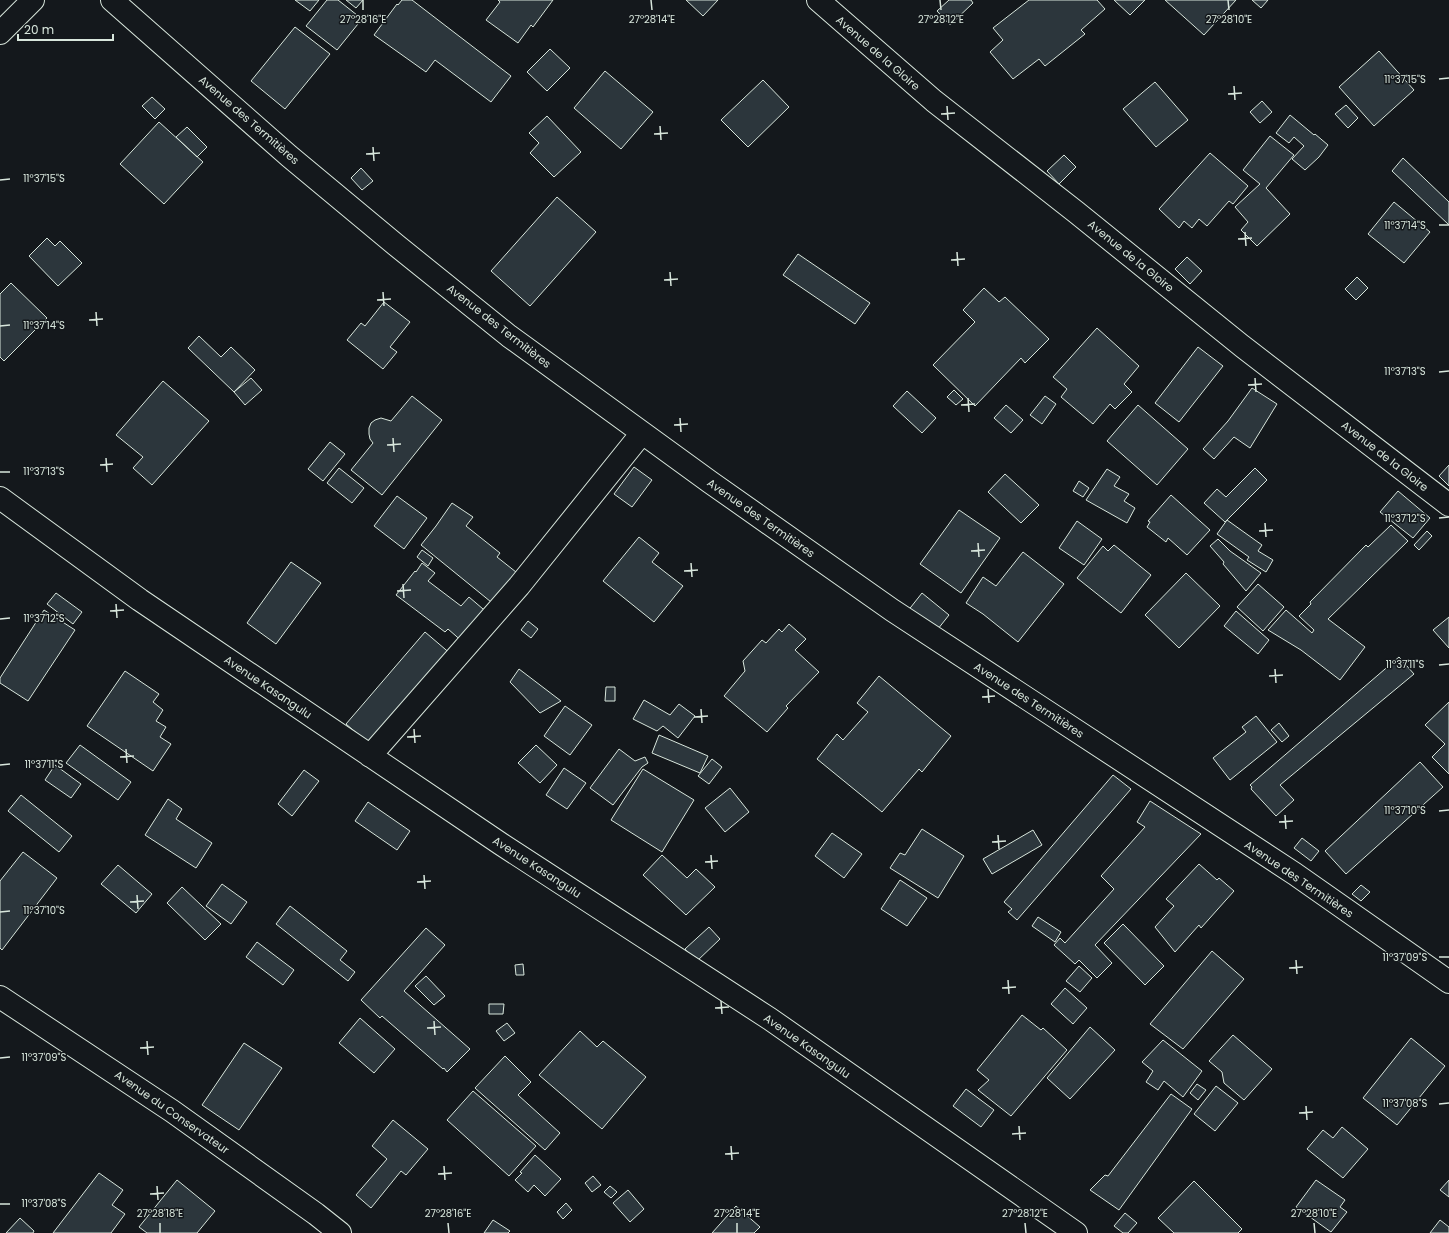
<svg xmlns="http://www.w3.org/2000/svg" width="1449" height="1233" font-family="Poppins,sans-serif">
	<rect width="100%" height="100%" fill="#14181c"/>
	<!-- building -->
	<path fill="#2c363c" stroke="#d8e6dc" d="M 295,0 L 319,0 L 310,11 Z
		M 327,0 L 338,0 L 362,19 L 337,50 L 306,26 Z
		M 346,0 L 363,0 L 356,8 Z
		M 402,0 L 412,0 L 511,76 L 491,102 L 435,60 L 426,72 L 374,35 L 397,4 L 398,5 Z
		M 498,0 L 553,0 L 533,27 L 531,25 L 518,43 L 486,20 L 500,2 Z
		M 686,0 L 718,0 L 703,16 Z
		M 949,0 L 971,0 L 973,3 L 950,25 L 937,11 Z
		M 1029,0 L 1097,0 L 1105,9 L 1081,30 L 1085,34 L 1045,66 L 1039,59 L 1013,79 L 990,52 L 1003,40 L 993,28 Z
		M 1114,0 L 1145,0 L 1130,15 Z
		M 1165,0 L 1236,0 L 1204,35 Z
		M 1252,0 L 1268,0 L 1261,8 Z
		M 295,27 L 330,54 L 285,109 L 251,81 Z
		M 550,49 L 570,68 L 547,91 L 527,72 Z
		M 1379,51 L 1414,90 L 1374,126 L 1339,87 Z
		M 605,71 L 653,112 L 621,149 L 574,108 Z
		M 763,80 L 789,107 L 748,147 L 721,120 Z
		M 1155,82 L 1188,120 L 1156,147 L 1123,109 Z
		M 152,97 L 165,109 L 155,119 L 142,106 Z
		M 1262,101 L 1272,112 L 1260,123 L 1250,112 Z
		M 1346,105 L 1358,118 L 1348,128 L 1335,114 Z
		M 1290,115 L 1314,135 L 1315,134 L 1328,145 L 1319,157 L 1305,170 L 1292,159 L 1304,146 L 1294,137 L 1289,143 L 1276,133 Z
		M 547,116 L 581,152 L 554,177 L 530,153 L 539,143 L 529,133 Z
		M 159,122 L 203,162 L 164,204 L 120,164 Z
		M 187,127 L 207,147 L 197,157 L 176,137 Z
		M 1270,136 L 1294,155 L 1266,188 L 1290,214 L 1257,246 L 1241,230 L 1248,222 L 1235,207 L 1260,184 L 1243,170 Z
		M 1210,153 L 1248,186 L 1233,204 L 1229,201 L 1207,226 L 1199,219 L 1192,228 L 1184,221 L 1179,228 L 1159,209 Z
		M 1064,155 L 1076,167 L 1059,184 L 1047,171 Z
		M 1403,158 L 1449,202 L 1449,225 L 1392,171 Z
		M 361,168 L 373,181 L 362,190 L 351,178 Z
		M 557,197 L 596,232 L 530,306 L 491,271 Z
		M 1394,202 L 1430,232 L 1404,263 L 1368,234 Z
		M 47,238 L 55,246 L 60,241 L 82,263 L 58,286 L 29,256 Z
		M 798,254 L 870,303 L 855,324 L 783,275 Z
		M 1187,257 L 1202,271 L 1190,284 L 1175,269 Z
		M 1357,277 L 1368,288 L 1356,300 L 1345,289 Z
		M 11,283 L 47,318 L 4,361 L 0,357 L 0,294 Z
		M 984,288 L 999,302 L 1005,297 L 1049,339 L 1025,363 L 1021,358 L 975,406 L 933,365 L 975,322 L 963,310 Z
		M 384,302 L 410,322 L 390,347 L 397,352 L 383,369 L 347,340 L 361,323 L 365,326 Z
		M 1097,328 L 1139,366 L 1124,384 L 1132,392 L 1115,409 L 1110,404 L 1093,424 L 1061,397 L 1067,389 L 1053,377 Z
		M 199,336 L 221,357 L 231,347 L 255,370 L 234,392 L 188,348 Z
		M 1198,347 L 1223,366 L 1179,422 L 1155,403 Z
		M 251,378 L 262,390 L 245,405 L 234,392 Z
		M 163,381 L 209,421 L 152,485 L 133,468 L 143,457 L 116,435 Z
		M 1252,388 L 1277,404 L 1250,448 L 1234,437 L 1214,459 L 1203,449 L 1228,421 Z
		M 954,390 L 963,399 L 956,405 L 947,397 Z
		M 907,391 L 936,418 L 922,433 L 893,406 Z
		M 412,396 L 442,420 L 382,495 L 351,470 L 373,443 L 370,439 L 369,434 L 369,428 L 371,423 L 375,420 L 381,418 L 391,421 Z
		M 1045,396 L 1056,404 L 1042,424 L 1030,415 Z
		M 1006,405 L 1023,420 L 1011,433 L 994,418 Z
		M 1138,405 L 1188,449 L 1157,485 L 1107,441 Z
		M 330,442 L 345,454 L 323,481 L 308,469 Z
		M 1449,465 L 1449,486 L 1439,476 Z
		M 634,467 L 652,480 L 632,507 L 614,494 Z
		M 339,468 L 364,488 L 352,503 L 327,483 Z
		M 1255,468 L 1267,480 L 1225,522 L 1204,503 L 1217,489 L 1226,497 Z
		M 1107,469 L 1120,477 L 1114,486 L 1129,494 L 1124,501 L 1135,508 L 1127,523 L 1086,500 Z
		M 1005,474 L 1039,505 L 1021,523 L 988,492 Z
		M 1079,481 L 1089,488 L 1083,497 L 1073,491 Z
		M 1398,491 L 1430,518 L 1413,538 L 1380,512 Z
		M 1171,495 L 1210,530 L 1187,555 L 1168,538 L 1166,542 L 1147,527 L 1150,522 L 1148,521 Z
		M 397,496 L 427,518 L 404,549 L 374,526 Z
		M 452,503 L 473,517 L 466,526 L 500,553 L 497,557 L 521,576 L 496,606 L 421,545 L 436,526 Z
		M 959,510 L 1000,538 L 961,593 L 920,564 Z
		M 1227,520 L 1262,545 L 1258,551 L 1273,560 L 1266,572 L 1247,560 L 1249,557 L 1217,534 Z
		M 1077,521 L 1102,539 L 1084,565 L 1059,548 Z
		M 1391,525 L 1408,541 L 1328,619 L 1365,647 L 1340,680 L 1301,650 L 1268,630 L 1286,610 L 1312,633 L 1314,630 L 1299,616 L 1311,604 L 1310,602 L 1366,545 L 1368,547 Z
		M 1427,531 L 1432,536 L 1419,550 L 1414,545 Z
		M 639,537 L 659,553 L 652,562 L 683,586 L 654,622 L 603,581 Z
		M 1218,539 L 1230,551 L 1261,573 L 1246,591 L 1223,564 L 1224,562 L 1210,546 Z
		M 1114,545 L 1151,575 L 1121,613 L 1077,578 L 1103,546 L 1108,551 Z
		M 422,550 L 433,558 L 428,566 L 417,557 Z
		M 1023,552 L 1064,584 L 1018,642 L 983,614 L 966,603 L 983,577 L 996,586 Z
		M 291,562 L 321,583 L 276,644 L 247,623 Z
		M 422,563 L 435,573 L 428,581 L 461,606 L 469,597 L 490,615 L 464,643 L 448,629 L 445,632 L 396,595 L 415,571 L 416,572 Z
		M 1186,573 L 1220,606 L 1179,648 L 1145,615 Z
		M 1258,584 L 1284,607 L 1263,631 L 1237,607 Z
		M 56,593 L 82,612 L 73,624 L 47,604 Z
		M 922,593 L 949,615 L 934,634 L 907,612 Z
		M 44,610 L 75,630 L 28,701 L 0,683 L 0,678 Z
		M 1236,611 L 1269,640 L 1258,654 L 1224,626 Z
		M 1449,617 L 1449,648 L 1433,630 Z
		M 528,621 L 538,629 L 531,638 L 521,630 Z
		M 789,624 L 806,639 L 795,650 L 819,672 L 786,706 L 788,708 L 767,732 L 724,696 L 745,671 L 743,661 L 762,640 L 766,643 L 779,629 L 782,632 Z
		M 425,632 L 452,655 L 374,748 L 346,724 Z
		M 1399,657 L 1414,674 L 1280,785 L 1294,800 L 1276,816 L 1251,789 L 1252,787 L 1250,785 Z
		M 519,669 L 561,701 L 540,713 L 510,682 Z
		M 125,671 L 159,694 L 153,702 L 163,710 L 156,721 L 166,727 L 160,737 L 171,744 L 153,771 L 87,726 Z
		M 879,676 L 951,736 L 922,772 L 919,769 L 882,812 L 817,759 L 837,734 L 843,740 L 868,712 L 857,703 Z
		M 606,687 L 615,687 L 615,701 L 605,701 Z
		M 644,700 L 670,715 L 679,704 L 695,716 L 678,738 L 663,726 L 657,731 L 633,719 Z
		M 1449,702 L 1449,774 L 1432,757 L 1445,744 L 1425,725 Z
		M 565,706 L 592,725 L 570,755 L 544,736 Z
		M 1256,716 L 1277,742 L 1230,780 L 1213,758 L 1246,732 L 1242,727 Z
		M 1279,723 L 1289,736 L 1282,742 L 1271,730 Z
		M 659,735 L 708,756 L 700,773 L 652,753 Z
		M 80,745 L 131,782 L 118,800 L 66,763 Z
		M 536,745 L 557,765 L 540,783 L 518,763 Z
		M 619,749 L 635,761 L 645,757 L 648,763 L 642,767 L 613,805 L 590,788 Z
		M 712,759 L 722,767 L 709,784 L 698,776 Z
		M 1420,762 L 1443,787 L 1346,874 L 1325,851 Z
		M 55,765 L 81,784 L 71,798 L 45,780 Z
		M 564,768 L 586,783 L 567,809 L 546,795 Z
		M 643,769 L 694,800 L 662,852 L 611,820 Z
		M 304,770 L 319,781 L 292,816 L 278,804 Z
		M 1113,775 L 1131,789 L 1017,920 L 1008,912 L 1012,909 L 1004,902 Z
		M 730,788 L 749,812 L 725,832 L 705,808 Z
		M 21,795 L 72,836 L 59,852 L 8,811 Z
		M 168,799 L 182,809 L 176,819 L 212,843 L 196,868 L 145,835 Z
		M 1150,801 L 1201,834 L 1095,945 L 1112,963 L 1097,978 L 1079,960 L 1075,964 L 1054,945 L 1060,938 L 1065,943 L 1114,889 L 1101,876 L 1145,827 L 1137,822 Z
		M 368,802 L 410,831 L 397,850 L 355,821 Z
		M 922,829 L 964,856 L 938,898 L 890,868 L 900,853 L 905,855 Z
		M 1033,830 L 1042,845 L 992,874 L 983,859 Z
		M 832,833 L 862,854 L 844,878 L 815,856 Z
		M 1302,838 L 1319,851 L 1311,861 L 1294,848 Z
		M 23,852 L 57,878 L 2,950 L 0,948 L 0,881 Z
		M 662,855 L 687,878 L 696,869 L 715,887 L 686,915 L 643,875 Z
		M 1199,864 L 1217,880 L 1219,878 L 1234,891 L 1201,928 L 1199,925 L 1175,952 L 1155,927 L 1174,906 L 1166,899 Z
		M 118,865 L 152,894 L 136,913 L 101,884 Z
		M 900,880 L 927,898 L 907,926 L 881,909 Z
		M 222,884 L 247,902 L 231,924 L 206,906 Z
		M 1361,885 L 1370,892 L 1361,901 L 1352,894 Z
		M 182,887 L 221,924 L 205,940 L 167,903 Z
		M 290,906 L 347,951 L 340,960 L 355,972 L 348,981 L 276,924 Z
		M 1038,917 L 1061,932 L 1055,942 L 1032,926 Z
		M 1123,924 L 1164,966 L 1145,985 L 1104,943 Z
		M 709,927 L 720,939 L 696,962 L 685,949 Z
		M 426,928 L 445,945 L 404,991 L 470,1049 L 447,1072 L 444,1068 L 443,1069 L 382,1016 L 380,1018 L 361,1000 Z
		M 257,942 L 294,970 L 283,985 L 246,957 Z
		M 1212,951 L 1244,979 L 1183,1049 L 1150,1024 Z
		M 523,964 L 524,975 L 516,975 L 515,965 Z
		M 1079,966 L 1092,978 L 1080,992 L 1066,981 Z
		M 426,976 L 445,996 L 434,1005 L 415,986 Z
		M 1065,988 L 1087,1008 L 1073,1024 L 1051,1004 Z
		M 489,1004 L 504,1004 L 503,1014 L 489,1014 Z
		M 1022,1015 L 1041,1030 L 1043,1028 L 1067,1050 L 1011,1116 L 978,1090 L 989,1080 L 977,1070 Z
		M 360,1018 L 395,1049 L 374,1073 L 339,1043 Z
		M 507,1023 L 515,1033 L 504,1041 L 496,1031 Z
		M 1090,1027 L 1115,1050 L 1070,1099 L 1047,1078 Z
		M 580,1031 L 597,1047 L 603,1041 L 646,1077 L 602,1129 L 539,1075 Z
		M 1233,1035 L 1272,1069 L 1244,1100 L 1224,1083 L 1222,1072 L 1209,1061 Z
		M 1411,1038 L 1445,1066 L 1397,1125 L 1363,1098 Z
		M 1163,1040 L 1202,1071 L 1183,1097 L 1164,1081 L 1158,1090 L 1146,1082 L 1153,1071 L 1142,1062 Z
		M 244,1043 L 282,1068 L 239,1130 L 202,1105 Z
		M 505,1056 L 531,1082 L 518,1095 L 560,1133 L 545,1150 L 475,1088 Z
		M 1197,1084 L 1206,1090 L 1198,1100 L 1190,1093 Z
		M 1216,1086 L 1238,1103 L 1215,1131 L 1194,1114 Z
		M 966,1089 L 994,1110 L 981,1127 L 953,1106 Z
		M 473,1091 L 536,1146 L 509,1176 L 447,1120 Z
		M 1171,1094 L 1192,1109 L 1119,1210 L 1090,1190 L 1105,1175 L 1108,1176 Z
		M 393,1120 L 428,1149 L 406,1175 L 401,1171 L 371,1208 L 356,1195 L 387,1159 L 372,1146 Z
		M 1342,1127 L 1368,1149 L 1343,1178 L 1307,1149 L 1323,1130 L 1333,1138 Z
		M 535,1155 L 561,1179 L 545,1196 L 534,1185 L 528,1192 L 515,1180 L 522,1173 L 520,1172 Z
		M 99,1173 L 123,1190 L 112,1205 L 125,1214 L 111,1233 L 53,1233 Z
		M 593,1176 L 601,1185 L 592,1192 L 585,1183 Z
		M 177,1180 L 215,1211 L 197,1233 L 147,1233 L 139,1227 Z
		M 1316,1180 L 1345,1200 L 1340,1207 L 1347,1212 L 1331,1232 L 1296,1207 Z
		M 1449,1180 L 1449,1197 L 1440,1190 Z
		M 1194,1181 L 1242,1229 L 1238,1233 L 1174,1233 L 1158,1218 Z
		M 610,1186 L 617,1192 L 611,1198 L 604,1192 Z
		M 628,1190 L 644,1209 L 630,1222 L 613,1203 Z
		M 566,1203 L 572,1210 L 563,1219 L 557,1212 Z
		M 736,1206 L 760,1227 L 754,1233 L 712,1233 Z
		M 1125,1213 L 1137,1223 L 1128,1233 L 1123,1233 L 1114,1226 Z
		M 20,1218 L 34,1231 L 33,1233 L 6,1233 Z
		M 493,1220 L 510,1231 L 508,1233 L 484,1233 Z
		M 1440,1220 L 1449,1227 L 1449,1233 L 1430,1233 Z"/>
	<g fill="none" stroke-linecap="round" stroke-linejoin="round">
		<defs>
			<path id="minor" d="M 112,0 L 289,156 L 396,245 L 509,336 L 710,482 L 892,610 L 1295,874 L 1449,982
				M 818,0 L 934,101 L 1076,212 L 1242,346 L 1449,505
				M 0,33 L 33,0
				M 0,498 L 140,600 L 501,844 L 770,1019 L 1076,1233
				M 370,756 L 519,586 L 642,433
				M 0,997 L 172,1111 L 316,1214 L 340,1233"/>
		</defs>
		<!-- minor casing -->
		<use href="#minor" stroke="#d8e6dc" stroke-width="24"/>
		<!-- minor -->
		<use href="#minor" stroke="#14181c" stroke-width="22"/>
	</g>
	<!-- ticks -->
	<path fill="none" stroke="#d8e6dc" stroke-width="1.5" d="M 363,0 L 363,10M 651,0 L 652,10M 940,0 L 941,10M 1228,0 L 1229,10M 1439,79 L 1449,78M 1234,86 L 1235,100M 1228,94 L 1242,93M 947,106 L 948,120M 941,114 L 955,113M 660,126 L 661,140M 654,134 L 668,133M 373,147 L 374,161M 366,154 L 380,153M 0,180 L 10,179M 1439,225 L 1449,225M 1245,232 L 1246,246M 1238,239 L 1252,238M 957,252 L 958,266M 951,260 L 965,259M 670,272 L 671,286M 664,280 L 678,279M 383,292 L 384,306M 377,300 L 391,299M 96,312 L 97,326M 89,320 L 103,319M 0,326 L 10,325M 1439,372 L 1449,371M 1255,378 L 1256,392M 1248,385 L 1262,384M 968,398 L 969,412M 961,405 L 975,404M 680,418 L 681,432M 674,425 L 688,424M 393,438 L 394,452M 387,445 L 401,444M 106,458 L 107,472M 100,465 L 113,464M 0,472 L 10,472M 1439,518 L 1449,517M 1265,523 L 1266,537M 1259,531 L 1273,530M 978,543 L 979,557M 971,551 L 985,550M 691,563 L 692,577M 684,571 L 698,570M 403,584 L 404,598M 397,591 L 411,590M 116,604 L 117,618M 110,611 L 124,610M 0,619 L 10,618M 1439,665 L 1449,664M 1275,669 L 1276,683M 1269,676 L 1283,675M 988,689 L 989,703M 982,697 L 995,696M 701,709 L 702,723M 694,717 L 708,716M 414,729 L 415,743M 407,737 L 421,736M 126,749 L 127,763M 120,757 L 134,756M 0,765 L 10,764M 1439,811 L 1449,810M 1285,815 L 1286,829M 1279,822 L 1293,821M 998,835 L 999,849M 992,842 L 1006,841M 711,855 L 712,869M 705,862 L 718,861M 424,875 L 425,889M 417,882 L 431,881M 137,895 L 138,909M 130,902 L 144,901M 0,912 L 10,911M 1439,957 L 1449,957M 1296,960 L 1297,974M 1289,968 L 1303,967M 1008,980 L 1009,994M 1002,988 L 1016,987M 721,1001 L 722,1014M 715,1008 L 729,1007M 434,1021 L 435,1035M 427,1028 L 441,1027M 147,1041 L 148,1055M 140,1048 L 154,1047M 0,1058 L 10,1057M 1439,1104 L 1449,1103M 1306,1106 L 1307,1120M 1299,1113 L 1313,1112M 1019,1126 L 1020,1140M 1012,1134 L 1026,1133M 731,1146 L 732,1160M 725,1154 L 739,1153M 444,1166 L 445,1180M 438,1174 L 452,1173M 157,1186 L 158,1200M 150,1194 L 164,1193M 0,1204 L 10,1204M 160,1223 L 160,1233M 448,1223 L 449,1233M 737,1223 L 737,1233M 1025,1223 L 1026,1233M 1314,1223 L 1315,1233"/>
	<g text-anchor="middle" stroke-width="3" stroke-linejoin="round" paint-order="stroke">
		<!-- street labels -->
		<g font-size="11" fill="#d8e6dc" stroke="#14181c">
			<text transform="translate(878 53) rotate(41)" y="4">Avenue de la Gloire</text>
			<text transform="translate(249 120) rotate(41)" y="4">Avenue des Termitières</text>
			<text transform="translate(1131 256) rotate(39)" y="4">Avenue de la Gloire</text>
			<text transform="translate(499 326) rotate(38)" y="4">Avenue des Termitières</text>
			<text transform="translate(1385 456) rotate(38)" y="4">Avenue de la Gloire</text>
			<text transform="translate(761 518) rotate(35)" y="4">Avenue des Termitières</text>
			<text transform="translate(268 687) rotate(34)" y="4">Avenue Kasangulu</text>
			<text transform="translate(1029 700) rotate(33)" y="4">Avenue des Termitières</text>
			<text transform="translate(537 867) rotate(33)" y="4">Avenue Kasangulu</text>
			<text transform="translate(1299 879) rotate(34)" y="4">Avenue des Termitières</text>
			<text transform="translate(807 1046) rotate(35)" y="4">Avenue Kasangulu</text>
			<text transform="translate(172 1112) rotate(35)" y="4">Avenue du Conservateur</text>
		</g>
	</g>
	<g font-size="10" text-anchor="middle" fill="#d8e6dc" stroke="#14181c" stroke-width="3" stroke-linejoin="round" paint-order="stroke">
		<text x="363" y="23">27°28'16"E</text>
		<text x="652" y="23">27°28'14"E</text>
		<text x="941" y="23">27°28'12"E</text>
		<text x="1229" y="23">27°28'10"E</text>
		<text x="1405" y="83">11°37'15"S</text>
		<text x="44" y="182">11°37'15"S</text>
		<text x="1405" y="229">11°37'14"S</text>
		<text x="44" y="329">11°37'14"S</text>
		<text x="1405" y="375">11°37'13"S</text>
		<text x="44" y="475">11°37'13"S</text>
		<text x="1405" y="522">11°37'12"S</text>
		<text x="44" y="622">11°37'12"S</text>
		<text x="1405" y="668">11°37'11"S</text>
		<text x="44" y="768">11°37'11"S</text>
		<text x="1405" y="814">11°37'10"S</text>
		<text x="44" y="914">11°37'10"S</text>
		<text x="1405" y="961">11°37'09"S</text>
		<text x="44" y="1061">11°37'09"S</text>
		<text x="1405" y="1107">11°37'08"S</text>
		<text x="44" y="1207">11°37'08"S</text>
		<text x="160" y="1217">27°28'18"E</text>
		<text x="448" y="1217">27°28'16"E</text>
		<text x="737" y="1217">27°28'14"E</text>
		<text x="1025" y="1217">27°28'12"E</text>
		<text x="1314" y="1217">27°28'10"E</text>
	</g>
	<!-- scale -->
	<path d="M18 34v6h95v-6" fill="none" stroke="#d8e6dc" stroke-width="2"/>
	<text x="24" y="34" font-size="12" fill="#d8e6dc" stroke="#14181c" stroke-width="3" paint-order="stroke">20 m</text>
</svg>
